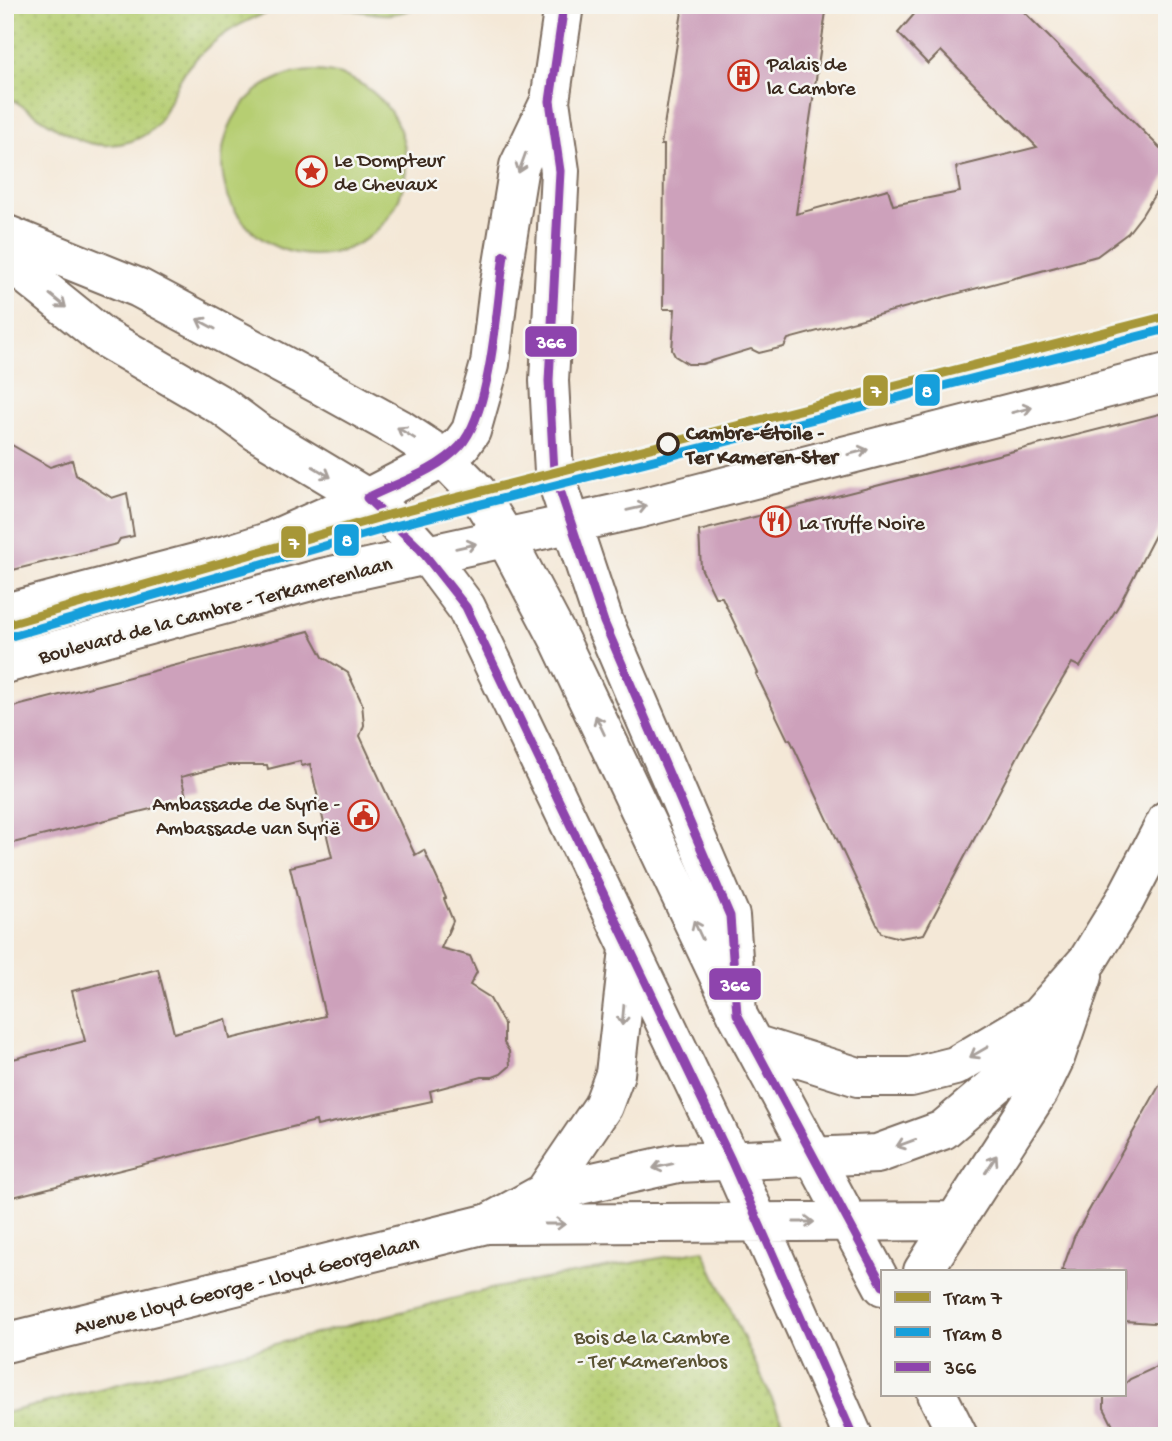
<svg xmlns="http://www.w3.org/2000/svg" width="1172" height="1441" font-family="'Gochi Hand',sans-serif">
	<defs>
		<pattern id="park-dots" width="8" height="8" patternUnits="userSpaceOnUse" patternTransform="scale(1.75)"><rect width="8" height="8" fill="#b6ce72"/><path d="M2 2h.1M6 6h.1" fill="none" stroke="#9db162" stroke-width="1.8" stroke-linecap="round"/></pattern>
	</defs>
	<rect width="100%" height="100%" fill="#f6f6f2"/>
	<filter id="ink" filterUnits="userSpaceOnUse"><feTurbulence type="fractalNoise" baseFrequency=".0143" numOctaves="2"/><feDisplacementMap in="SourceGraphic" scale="14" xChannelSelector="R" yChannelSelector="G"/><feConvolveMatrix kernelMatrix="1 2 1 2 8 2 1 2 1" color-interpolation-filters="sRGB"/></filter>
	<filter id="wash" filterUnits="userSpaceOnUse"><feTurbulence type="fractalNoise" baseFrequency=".00686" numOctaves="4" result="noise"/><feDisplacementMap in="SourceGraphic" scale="28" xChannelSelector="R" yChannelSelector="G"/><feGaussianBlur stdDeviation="1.57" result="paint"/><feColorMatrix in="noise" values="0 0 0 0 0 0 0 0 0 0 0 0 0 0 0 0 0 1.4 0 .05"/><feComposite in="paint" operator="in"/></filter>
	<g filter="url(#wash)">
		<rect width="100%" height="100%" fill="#f4e8d7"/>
		<!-- grass -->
		<path fill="#b6ce72" stroke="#787c48" stroke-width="2" d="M222 163a92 92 0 1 1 184 0a92 92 0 1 1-184 0Z"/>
		<!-- park -->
		<path fill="url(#park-dots)" stroke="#787c48" stroke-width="2" d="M 5,5 L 299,5 C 254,12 219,32 189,66 C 176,81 171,101 161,118 C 147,142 114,149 89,143 C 67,138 27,108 5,95 Z
			M 304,5 L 419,5 C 393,21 371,12 343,8 C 330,5 317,6 304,5 Z
			M 703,1250 L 789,1436 L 5,1436 L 5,1413 L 495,1288 Z"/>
		<g id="blocks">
			<!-- building -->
			<path fill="#cda1bb" d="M 683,5 L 827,5 L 796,214 L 888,189 L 893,205 L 960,192 L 956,167 L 1037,147 L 941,51 L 928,64 L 898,33 L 922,5 L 1017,5 L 1167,155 L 1167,174 L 1142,215 L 1128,233 L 1097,256 L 788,339 L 784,347 L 759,353 L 751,349 L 702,364 L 688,364 L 675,356 L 672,350 L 675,309 L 663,309 L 664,145 L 661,145 Z
				M 1167,412 L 1167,512 L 1119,605 L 1080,667 L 1072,663 L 1027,739 L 924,934 L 900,938 L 881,933 L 790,739 L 788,740 L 756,674 L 758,673 L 722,597 L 715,597 L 701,568 L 699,531 Z
				M 5,441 L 50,467 L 72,460 L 76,475 L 112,498 L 127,493 L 134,536 L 120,539 L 117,544 L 5,572 Z
				M 309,631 L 323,657 L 348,673 L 362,703 L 364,725 L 360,736 L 415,855 L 424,850 L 446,898 L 444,899 L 453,921 L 441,948 L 470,956 L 477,972 L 470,985 L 489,997 L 504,1024 L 504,1043 L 509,1051 L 510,1066 L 501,1074 L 493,1077 L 482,1077 L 430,1091 L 432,1101 L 317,1126 L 316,1121 L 5,1199 L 5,1061 L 85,1041 L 72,991 L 158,969 L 174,1033 L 226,1019 L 230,1039 L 325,1016 L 290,867 L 332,857 L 310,764 L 302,766 L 300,761 L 268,769 L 267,765 L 228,765 L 181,777 L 187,800 L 5,845 L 5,709 Z
				M 1167,1072 L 1167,1324 L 1125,1321 L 1125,1271 L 1062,1271 L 1074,1237 Z
				M 1167,1362 L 1167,1436 L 1118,1436 L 1104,1408 L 1104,1394 L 1125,1394 L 1125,1384 L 1130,1379 Z"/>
		</g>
	</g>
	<g filter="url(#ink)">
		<use href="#blocks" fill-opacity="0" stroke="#7c6c5f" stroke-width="2"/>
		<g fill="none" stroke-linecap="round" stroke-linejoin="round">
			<defs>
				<path id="minor" d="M 564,5 L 550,101 L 560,171 L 549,381 L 554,472 L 604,622 L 730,916 L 737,1013
					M 5,613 L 233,553 L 268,542 L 367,498 L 444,458 L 461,445 L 471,431 L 490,364 L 498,295 L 519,166 L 550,101
					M 5,664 L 322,578 L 637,509 L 1167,373"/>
				<path id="major" d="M 5,234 L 139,288 L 324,387 L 400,429 L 444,458 L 477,492 L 505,537 L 560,641 L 737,1014 L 883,1286
					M 5,258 L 103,337 L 222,406 L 257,432 L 367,498 L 407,533 L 427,555 L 466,607 L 731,1160 L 853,1436
					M 753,1044 L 858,1077 L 911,1077 L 955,1066 L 1036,1018
					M 544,1193 L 603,1106 L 615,1074 L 629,949
					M 491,1222 L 544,1193 L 678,1163 L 877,1154 L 943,1130 L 1002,1080 L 1038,1017 L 1088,960 L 1125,900 L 1167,820
					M 923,1271 L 1039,1091 L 1055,1058 L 1083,976
					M 5,1343 L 486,1224 L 954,1221
					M 937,1394 L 958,1436"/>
			</defs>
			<!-- minor casing -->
			<use href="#minor" stroke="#7c6c5f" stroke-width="42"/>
			<!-- major casing -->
			<use href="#major" stroke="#7c6c5f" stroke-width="42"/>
			<!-- minor -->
			<use href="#minor" stroke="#fff" stroke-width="38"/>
			<!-- major -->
			<use href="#major" stroke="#fff" stroke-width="38"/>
			<defs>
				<path id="bus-1" d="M 564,5 L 550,101 L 560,171 L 549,381 L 554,472 L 604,622 L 730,916 L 737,1014 L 883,1286
					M 367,498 L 420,549 L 466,607 L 731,1160 L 853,1436
					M 367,498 C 397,483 437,471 460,446 C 492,411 497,303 504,255"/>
			</defs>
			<!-- bus-1 casing -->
			<use href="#bus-1" stroke="#f6f6f2" stroke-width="14"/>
			<!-- bus-1 -->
			<use href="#bus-1" stroke="#8e44ad" stroke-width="9"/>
			<defs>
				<path id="tram-1" d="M 5,625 L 388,515 L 1167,316"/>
				<path id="tram-2" d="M 8,637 L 391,527 L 1167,329"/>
			</defs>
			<!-- tram-1 casing -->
			<use href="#tram-1" stroke="#f6f6f2" stroke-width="14"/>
			<!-- tram-2 casing -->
			<use href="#tram-2" stroke="#f6f6f2" stroke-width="14"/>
			<!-- tram-1 -->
			<use href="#tram-1" stroke="#a79737" stroke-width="9"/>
			<!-- tram-2 -->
			<use href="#tram-2" stroke="#169fdb" stroke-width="9"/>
		</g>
		<!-- one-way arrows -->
		<defs><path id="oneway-shaft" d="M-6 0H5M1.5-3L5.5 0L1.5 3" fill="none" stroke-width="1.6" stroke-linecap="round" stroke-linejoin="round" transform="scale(1.75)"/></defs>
		<g stroke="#a79f9a">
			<use href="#oneway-shaft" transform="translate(522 163) rotate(110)"/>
			<use href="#oneway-shaft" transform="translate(58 301) rotate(39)"/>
			<use href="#oneway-shaft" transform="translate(206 324) rotate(-152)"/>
			<use href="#oneway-shaft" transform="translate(1022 410) rotate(-14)"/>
			<use href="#oneway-shaft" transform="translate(406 433) rotate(-148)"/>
			<use href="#oneway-shaft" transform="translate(858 452) rotate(-14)"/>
			<use href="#oneway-shaft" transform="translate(322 472) rotate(31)"/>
			<use href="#oneway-shaft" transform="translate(637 508) rotate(-13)"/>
			<use href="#oneway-shaft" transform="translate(466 546) rotate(-13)"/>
			<use href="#oneway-shaft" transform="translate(600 725) rotate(-115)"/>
			<use href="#oneway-shaft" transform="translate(698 930) rotate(-115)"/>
			<use href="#oneway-shaft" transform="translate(623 1015) rotate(95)"/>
			<use href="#oneway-shaft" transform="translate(979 1052) rotate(150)"/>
			<use href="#oneway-shaft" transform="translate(906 1143) rotate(160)"/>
			<use href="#oneway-shaft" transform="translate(991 1164) rotate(-57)"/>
			<use href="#oneway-shaft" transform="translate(663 1166) rotate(167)"/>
			<use href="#oneway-shaft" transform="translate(804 1222)"/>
			<use href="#oneway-shaft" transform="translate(555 1224)"/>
		</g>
	</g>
	<!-- icons -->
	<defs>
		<symbol id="building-ring" viewBox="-11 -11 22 22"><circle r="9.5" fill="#f6f6f2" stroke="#c8321e" stroke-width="1.5"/><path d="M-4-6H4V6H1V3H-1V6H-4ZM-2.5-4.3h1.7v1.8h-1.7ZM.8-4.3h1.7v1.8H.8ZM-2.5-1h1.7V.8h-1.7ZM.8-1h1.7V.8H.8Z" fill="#c8321e"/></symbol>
		<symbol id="sight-ring" viewBox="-11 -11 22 22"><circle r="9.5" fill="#f6f6f2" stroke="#c8321e" stroke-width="1.5"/><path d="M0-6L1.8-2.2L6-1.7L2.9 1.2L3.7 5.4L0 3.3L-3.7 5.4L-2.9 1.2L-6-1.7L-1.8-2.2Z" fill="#c8321e"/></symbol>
		<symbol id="restaurant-ring" viewBox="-11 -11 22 22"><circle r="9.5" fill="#f6f6f2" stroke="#c8321e" stroke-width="1.5"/><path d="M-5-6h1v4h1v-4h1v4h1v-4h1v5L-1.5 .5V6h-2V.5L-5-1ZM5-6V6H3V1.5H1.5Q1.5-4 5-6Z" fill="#c8321e"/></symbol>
		<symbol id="civic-ring" viewBox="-11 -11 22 22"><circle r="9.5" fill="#f6f6f2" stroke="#c8321e" stroke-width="1.5"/><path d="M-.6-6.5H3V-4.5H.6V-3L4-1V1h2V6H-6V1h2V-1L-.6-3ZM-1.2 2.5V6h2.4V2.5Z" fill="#c8321e"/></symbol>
	</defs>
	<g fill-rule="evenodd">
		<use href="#building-ring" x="726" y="58" width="35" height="35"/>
		<use href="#sight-ring" x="294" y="154" width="35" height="35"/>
		<use href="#restaurant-ring" x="758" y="504" width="35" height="35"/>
		<use href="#civic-ring" x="346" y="798" width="35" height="35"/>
	</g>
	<!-- markers -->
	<circle fill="#f6f6f2" stroke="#3b2a1e" stroke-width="3.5" cx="668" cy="444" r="10"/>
	<g text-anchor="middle" stroke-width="5" stroke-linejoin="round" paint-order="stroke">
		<!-- poi labels -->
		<g font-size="21" fill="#3b2a1e" stroke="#f6f6f2" text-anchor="start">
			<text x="767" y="70">Palais de<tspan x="767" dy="24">la Cambre</tspan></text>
			<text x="334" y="166">Le Dompteur<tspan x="334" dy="24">de Chevaux</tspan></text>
			<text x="799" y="529">La Truffe Noire</text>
			<text x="340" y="810" text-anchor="end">Ambassade de Syrie -<tspan x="340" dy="24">Ambassade van Syrië</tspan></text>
		</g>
		<!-- stop labels -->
		<g font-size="21" font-weight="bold" fill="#3b2a1e" stroke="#f6f6f2" text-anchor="start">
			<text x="686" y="439">Cambre-Étoile -<tspan x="686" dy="24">Ter Kameren-Ster</tspan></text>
		</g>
		<!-- street labels -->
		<g font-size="21" fill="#3b2a1e" stroke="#f6f6f2">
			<text transform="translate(215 609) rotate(-15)" y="7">Boulevard de la Cambre - Terkamerenlaan</text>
			<text transform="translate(246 1284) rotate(-14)" y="7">Avenue Lloyd George - Lloyd Georgelaan</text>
		</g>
		<!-- park labels -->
		<g font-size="21" fill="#5a5333" stroke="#f6f6f2">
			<text x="652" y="1343">Bois de la Cambre<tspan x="652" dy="24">- Ter Kamerenbos</tspan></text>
		</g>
	</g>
	<g stroke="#f6f6f2" stroke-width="2.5">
		<rect x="524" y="325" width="54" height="33" rx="7" fill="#8e44ad"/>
		<rect x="914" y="373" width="27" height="34" rx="7" fill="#169fdb"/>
		<rect x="862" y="374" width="27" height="33" rx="7" fill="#a79737"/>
		<rect x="333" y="523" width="27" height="34" rx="7" fill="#169fdb"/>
		<rect x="280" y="525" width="27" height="34" rx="7" fill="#a79737"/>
		<rect x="708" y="967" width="54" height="34" rx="7" fill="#8e44ad"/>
	</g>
	<g font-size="19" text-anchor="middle" font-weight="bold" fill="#fff">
		<text x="551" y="348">366</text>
		<text x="927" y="397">8</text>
		<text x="876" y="397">7</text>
		<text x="347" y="546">8</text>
		<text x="294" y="549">7</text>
		<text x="735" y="991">366</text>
	</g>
	<!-- margin -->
	<rect width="1172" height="1441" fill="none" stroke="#f6f6f2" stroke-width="28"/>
	<!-- legend -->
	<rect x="881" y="1270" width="245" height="126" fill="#f6f6f2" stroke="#aba49d" stroke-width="2"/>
	<rect x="895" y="1292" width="35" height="10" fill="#a79737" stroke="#aba49d" stroke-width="2"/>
	<text x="944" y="1304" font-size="21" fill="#3b2a1e">Tram 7</text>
	<rect x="895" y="1327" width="35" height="10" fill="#169fdb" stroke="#aba49d" stroke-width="2"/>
	<text x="944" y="1340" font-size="21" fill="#3b2a1e">Tram 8</text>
	<rect x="895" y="1362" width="35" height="10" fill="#8e44ad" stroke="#aba49d" stroke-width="2"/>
	<text x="944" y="1374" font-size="21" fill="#3b2a1e">366</text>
</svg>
